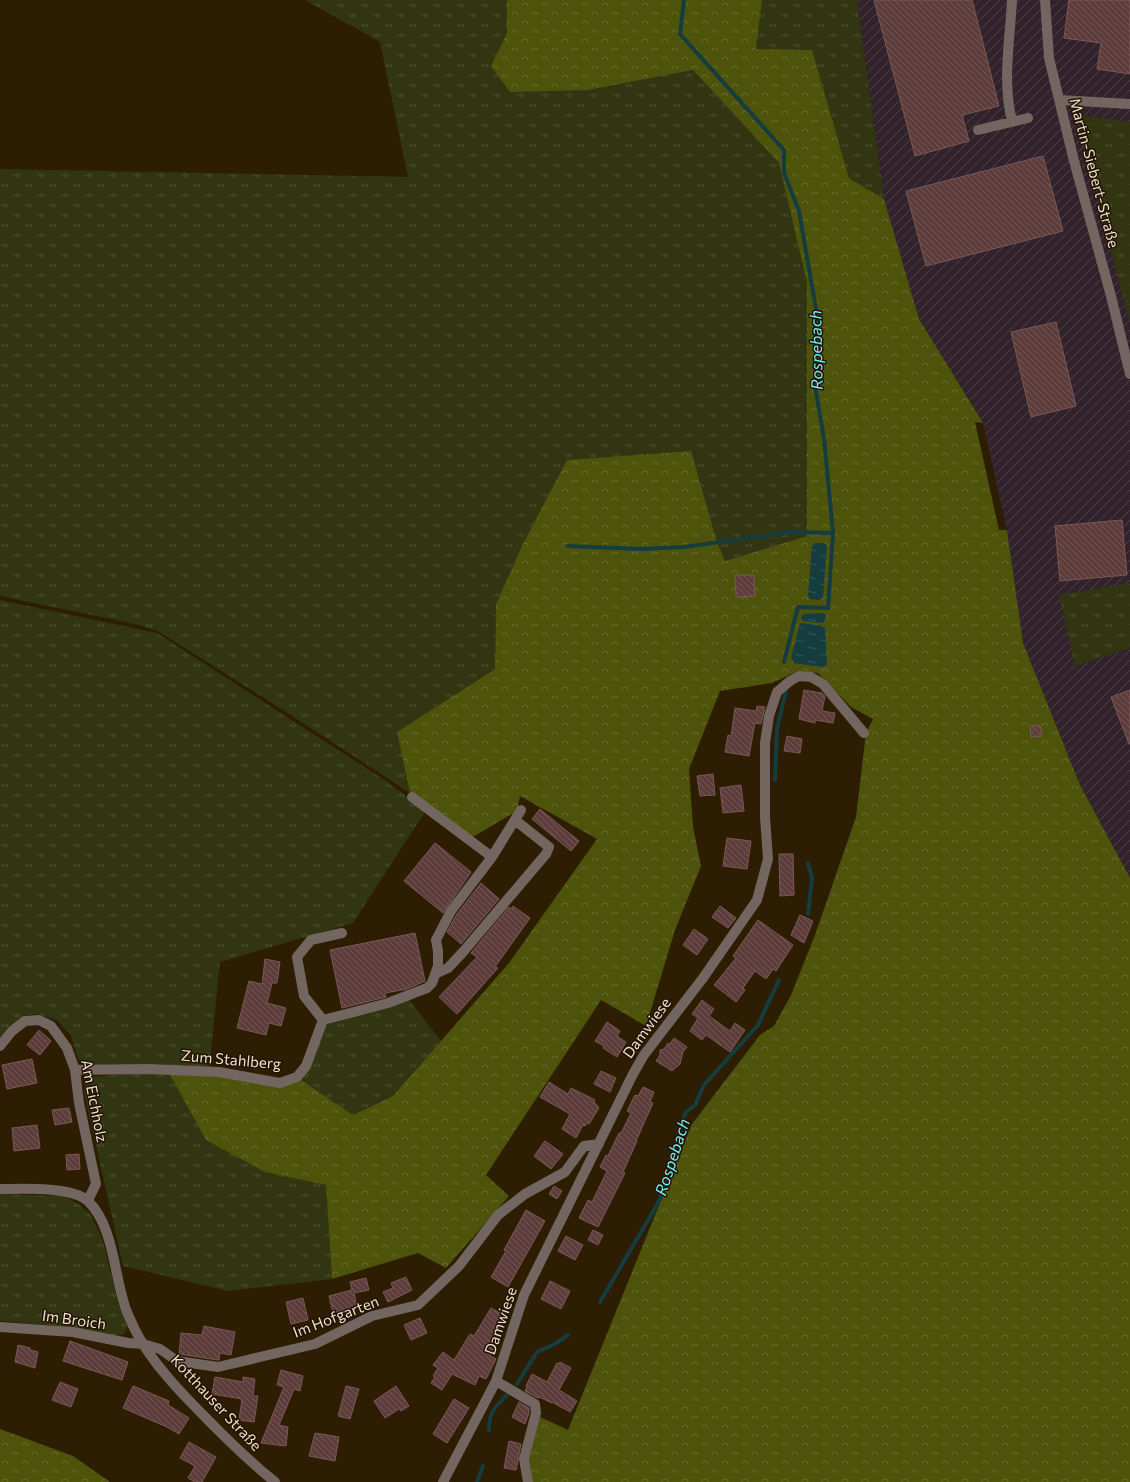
<svg xmlns="http://www.w3.org/2000/svg" width="1130" height="1482" font-family="Commissioner,sans-serif">
	<defs>
		<pattern id="industrial-furrows" width="10" height="10" patternUnits="userSpaceOnUse"><rect width="10" height="10" fill="#32222b"/><path d="M-1 1l2-2M0 10L10 0M9 11l2-2" fill="none" stroke="#504249"/></pattern>
		<pattern id="grass-tufts" width="24" height="20" patternUnits="userSpaceOnUse"><rect width="24" height="20" fill="#323511"/><path d="M3 7l-1-3M5 7V3M7 7l1-3M15 17l-1-3M17 17v-4M19 17l1-3" fill="none" stroke="#505233"/></pattern>
		<pattern id="forest-crowns" width="20" height="18" patternUnits="userSpaceOnUse"><rect width="20" height="18" fill="#4d530b"/><path d="M2 6a3 3 0 1 1 6 0M12 15a3 3 0 1 1 6 0" fill="none" stroke="#676b2e"/></pattern>
		<pattern id="water-ripples" width="26" height="14" patternUnits="userSpaceOnUse"><rect width="26" height="14" fill="#153d40"/><path d="M2 4q2-2 4 0t4 0M15 11q2-2 4 0t4 0" fill="none" stroke="#37595b"/></pattern>
		<pattern id="building-back-hatch" width="6" height="6" patternUnits="userSpaceOnUse"><rect width="6" height="6" fill="#5d3d3c"/><path d="M-1 5l2 2M0 0l6 6M5-1l2 2" fill="none" stroke="#745957"/></pattern>
	</defs>
	<rect width="100%" height="100%" fill="#2d1d03"/>
	<!-- industrial -->
	<path fill="url(#industrial-furrows)" d="M 857,0 L 1130,0 L 1130,878 L 1080,785 L 1023,643 L 1007,530 L 983,423 L 919,319 L 884,199 Z"/>
	<!-- grass -->
	<path fill="url(#grass-tufts)" d="M 305,0 L 507,0 L 507,33 L 491,66 L 588,90 L 693,70 L 779,163 L 807,283 L 807,536 L 725,561 L 716,539 L 496,604 L 495,669 L 397,732 L 410,793 L 283,710 L 158,631 L 135,624 L 0,596 L 0,169 L 408,177 L 380,42 Z
		M 762,0 L 857,0 L 884,199 L 849,178 L 812,51 L 756,49 Z
		M 1075,114 L 1130,122 L 1130,323 Z
		M 1130,583 L 1130,648 L 1075,666 L 1059,595 Z
		M 0,600 L 157,633 L 380,777 L 426,810 L 353,923 L 220,962 L 209,1070 L 89,1066 L 78,1059 L 71,1036 L 57,1020 L 38,1014 L 24,1016 L 9,1027 L 0,1038 Z
		M 407,997 L 441,1041 L 393,1096 L 353,1115 L 298,1078 L 325,1020 Z
		M 168,1071 L 265,1172 L 326,1185 L 332,1279 L 228,1291 L 123,1266 L 84,1092 L 87,1077 Z
		M 0,1194 L 64,1196 L 80,1205 L 91,1215 L 103,1241 L 118,1303 L 128,1325 L 124,1334 L 110,1338 L 74,1327 L 0,1321 Z"/>
	<!-- forest -->
	<path fill="url(#forest-crowns)" d="M 507,0 L 762,0 L 756,49 L 812,50 L 849,178 L 884,199 L 919,319 L 983,423 L 975,422 L 999,530 L 1007,530 L 1023,643 L 1080,785 L 1130,878 L 1130,1482 L 533,1482 L 529,1460 L 540,1417 L 568,1430 L 692,1124 L 760,1035 L 774,1026 L 791,995 L 815,935 L 856,817 L 866,733 L 873,719 L 851,707 L 818,673 L 798,671 L 772,683 L 720,691 L 689,769 L 693,827 L 701,866 L 675,930 L 646,1026 L 601,1000 L 486,1175 L 509,1196 L 446,1268 L 418,1253 L 332,1279 L 326,1185 L 265,1172 L 206,1140 L 168,1071 L 279,1084 L 298,1078 L 353,1115 L 393,1096 L 509,963 L 597,839 L 520,796 L 517,811 L 471,838 L 410,793 L 397,732 L 495,669 L 496,604 L 523,544 L 567,460 L 691,451 L 716,539 L 725,561 L 807,536 L 807,283 L 779,163 L 693,70 L 588,90 L 510,92 L 491,66 L 507,33 Z
		M 0,1429 L 73,1456 L 110,1482 L 0,1482 Z"/>
	<!-- water -->
	<path fill="url(#water-ripples)" d="M 815,543 L 825,543 L 827,546 L 823,598 L 819,600 L 810,599 L 808,595 L 812,546 Z
		M 824,613 L 826,615 L 825,620 L 823,623 L 803,621 L 801,618 L 802,615 L 805,614 Z
		M 800,623 L 825,626 L 827,665 L 823,667 L 794,663 L 791,658 Z"/>
	<g fill="none" stroke-linecap="round" stroke-linejoin="round">
		<!-- stream -->
		<path stroke="#153d40" stroke-width="4" d="M 684,0 L 680,34 L 784,150 L 784,173 L 799,211 L 817,315 L 815,387 L 824,438 L 833,533 L 828,608 L 798,607 L 784,662
			M 568,546 L 641,549 L 684,547 L 791,532 L 833,533
			M 775,780 L 777,729 L 786,691
			M 808,914 L 812,878 L 808,863
			M 600,1302 L 658,1203 L 667,1180 L 668,1167 L 686,1112 L 695,1105 L 704,1085 L 758,1025 L 779,980
			M 517,1384 L 537,1352 L 555,1344 L 568,1335
			M 489,1430 C 489,1412 495,1407 508,1394
			M 477,1482 L 483,1466"/>
	</g>
	<!-- building -->
	<path fill="url(#building-back-hatch)" stroke="#7b5857" d="M 874,0 L 972,0 L 999,106 L 962,115 L 969,141 L 915,156 Z
		M 1069,0 L 1130,0 L 1130,74 L 1097,69 L 1101,43 L 1064,38 Z
		M 1043,156 L 1063,231 L 926,266 L 906,191 Z
		M 1056,322 L 1076,406 L 1031,417 L 1011,332 Z
		M 1122,520 L 1127,575 L 1060,581 L 1055,526 Z
		M 735,575 L 754,575 L 755,596 L 736,597 Z
		M 804,690 L 822,693 L 825,696 L 822,711 L 835,713 L 833,723 L 815,720 L 815,723 L 799,719 Z
		M 1130,690 L 1130,744 L 1129,744 L 1111,697 Z
		M 757,706 L 765,707 L 761,724 L 755,723 L 749,756 L 725,752 L 728,735 L 731,736 L 735,708 L 756,711 Z
		M 1040,725 L 1042,736 L 1031,737 L 1030,726 Z
		M 787,736 L 802,739 L 800,753 L 784,751 Z
		M 713,774 L 715,795 L 700,796 L 697,776 Z
		M 741,785 L 744,811 L 723,813 L 720,788 Z
		M 540,809 L 579,841 L 571,851 L 532,819 Z
		M 727,838 L 751,841 L 747,869 L 723,866 Z
		M 435,843 L 471,872 L 443,913 L 404,881 Z
		M 779,854 L 793,854 L 794,895 L 780,896 Z
		M 481,883 L 499,899 L 461,944 L 447,932 L 457,914 Z
		M 513,906 L 530,918 L 495,967 L 498,968 L 457,1014 L 439,997 L 477,957 L 471,953 L 509,907 L 511,909 Z
		M 720,906 L 736,918 L 728,928 L 712,917 Z
		M 800,915 L 813,921 L 804,943 L 791,935 Z
		M 758,920 L 793,945 L 776,971 L 773,969 L 766,979 L 755,971 L 743,988 L 745,990 L 736,1002 L 714,985 L 736,958 L 733,956 Z
		M 694,929 L 708,939 L 697,955 L 683,945 Z
		M 415,933 L 425,981 L 407,989 L 385,993 L 386,997 L 342,1008 L 330,950 Z
		M 265,959 L 280,962 L 277,983 L 272,983 L 267,1003 L 286,1008 L 281,1026 L 269,1023 L 266,1035 L 237,1028 L 249,981 L 262,984 Z
		M 702,1000 L 714,1009 L 709,1016 L 730,1031 L 735,1023 L 745,1030 L 730,1052 L 706,1035 L 702,1040 L 690,1031 L 698,1018 L 692,1014 Z
		M 607,1022 L 620,1031 L 617,1036 L 626,1042 L 617,1057 L 603,1048 L 604,1046 L 595,1041 Z
		M 39,1030 L 51,1041 L 40,1055 L 27,1045 Z
		M 674,1038 L 687,1047 L 683,1052 L 680,1064 L 672,1071 L 656,1061 L 660,1055 L 660,1050 L 664,1049 L 668,1043 L 670,1044 Z
		M 32,1059 L 37,1083 L 7,1089 L 2,1065 Z
		M 601,1071 L 616,1078 L 610,1092 L 594,1084 Z
		M 549,1082 L 568,1094 L 571,1088 L 595,1100 L 594,1102 L 599,1108 L 589,1124 L 587,1123 L 585,1126 L 583,1125 L 576,1138 L 562,1129 L 570,1114 L 540,1097 Z
		M 643,1087 L 654,1092 L 650,1102 L 653,1103 L 636,1141 L 637,1141 L 623,1172 L 625,1173 L 598,1227 L 579,1218 L 588,1200 L 592,1202 L 607,1171 L 600,1167 L 606,1155 L 608,1156 L 619,1133 L 621,1133 L 631,1113 L 627,1111 L 635,1095 L 638,1096 Z
		M 69,1108 L 72,1122 L 55,1125 L 52,1110 Z
		M 37,1125 L 40,1148 L 14,1151 L 12,1128 Z
		M 545,1141 L 563,1154 L 551,1169 L 534,1156 Z
		M 79,1154 L 80,1169 L 67,1170 L 66,1155 Z
		M 554,1186 L 562,1191 L 557,1199 L 549,1194 Z
		M 526,1210 L 545,1221 L 508,1287 L 491,1277 L 506,1251 L 504,1250 Z
		M 593,1230 L 603,1235 L 598,1245 L 588,1240 Z
		M 566,1236 L 583,1245 L 575,1260 L 558,1251 Z
		M 406,1277 L 412,1290 L 388,1302 L 383,1292 L 393,1288 L 391,1283 Z
		M 366,1278 L 369,1290 L 354,1293 L 357,1307 L 333,1313 L 329,1296 L 352,1290 L 350,1282 Z
		M 550,1281 L 570,1291 L 561,1309 L 541,1299 Z
		M 303,1298 L 308,1320 L 291,1324 L 286,1302 Z
		M 491,1308 L 507,1317 L 492,1342 L 496,1344 L 490,1356 L 496,1359 L 486,1379 L 479,1376 L 475,1385 L 452,1374 L 442,1390 L 431,1383 L 435,1377 L 433,1376 L 438,1368 L 433,1365 L 443,1352 L 454,1360 L 470,1334 L 474,1336 Z
		M 420,1318 L 427,1333 L 411,1340 L 404,1325 Z
		M 204,1326 L 235,1332 L 231,1355 L 220,1353 L 219,1360 L 218,1360 L 179,1354 L 181,1333 L 202,1335 Z
		M 70,1341 L 128,1362 L 122,1380 L 63,1361 Z
		M 18,1345 L 30,1348 L 30,1350 L 38,1352 L 35,1368 L 15,1362 Z
		M 560,1362 L 571,1368 L 559,1390 L 577,1401 L 570,1412 L 552,1402 L 552,1403 L 539,1397 L 538,1398 L 525,1391 L 527,1387 L 526,1386 L 532,1374 L 547,1382 L 557,1363 L 559,1364 Z
		M 281,1370 L 303,1376 L 300,1391 L 294,1389 L 279,1425 L 288,1427 L 286,1446 L 261,1443 L 284,1387 L 277,1385 Z
		M 215,1377 L 243,1382 L 243,1377 L 255,1379 L 253,1396 L 258,1396 L 254,1422 L 239,1420 L 242,1399 L 212,1394 Z
		M 60,1382 L 78,1389 L 71,1407 L 52,1400 Z
		M 133,1386 L 169,1401 L 168,1405 L 189,1418 L 179,1434 L 167,1427 L 123,1408 Z
		M 346,1386 L 359,1389 L 350,1419 L 338,1416 Z
		M 396,1386 L 409,1406 L 401,1411 L 399,1409 L 385,1418 L 374,1401 Z
		M 454,1399 L 469,1408 L 447,1443 L 433,1434 Z
		M 519,1402 L 529,1408 L 529,1413 L 525,1424 L 512,1417 Z
		M 315,1433 L 339,1437 L 335,1461 L 309,1456 Z
		M 509,1441 L 521,1444 L 516,1470 L 504,1468 Z
		M 189,1442 L 216,1457 L 202,1482 L 195,1482 L 188,1478 L 195,1466 L 180,1458 Z"/>
	<g fill="none" stroke-linecap="round" stroke-linejoin="round">
		<!-- minor -->
		<path stroke="#73655f" stroke-width="10" d="M 1012,0 C 1010,40 1002,82 1012,121
			M 1045,0 L 1049,58 L 1074,161 L 1111,296 L 1130,374
			M 1059,100 L 1130,104
			M 978,130 L 1028,118
			M 412,797 L 492,857
			M 342,933 L 311,940 L 297,957 L 304,996 L 323,1020 L 388,1003 L 427,988 L 432,983 L 438,966 L 438,951 L 436,940 L 451,911 L 492,857 L 521,810
			M 435,974 L 448,968 L 463,952 L 546,854 L 549,847 L 515,820
			M 0,1046 L 12,1031 L 25,1021 L 39,1020 L 51,1026 L 67,1048 L 75,1070 L 79,1103 L 96,1184 L 88,1200
			M 75,1070 L 148,1069 L 219,1072 L 280,1083 L 297,1077 L 306,1066 L 323,1020
			M 0,1189 C 22,1189 72,1186 88,1201 C 113,1225 114,1272 124,1303 C 126,1312 131,1320 134,1328 C 152,1365 188,1400 217,1429 C 235,1447 254,1465 275,1482
			M 0,1327 L 73,1332 L 128,1343 L 143,1344 L 160,1349 L 177,1361 L 218,1367 L 315,1344 L 372,1316 L 418,1305 L 459,1266 L 498,1215 L 525,1194 L 565,1172 L 584,1146 L 599,1144
			M 496,1381 L 535,1404 L 536,1413 L 524,1459 L 528,1482
			M 443,1482 L 496,1381 L 524,1295 L 633,1074 L 644,1055 L 703,978 L 757,900 L 768,859 L 765,817 L 765,743 L 769,716 L 777,692 L 790,681 L 799,676 L 811,677 L 823,684 L 864,733"/>
	</g>
	<g text-anchor="middle" stroke-width="3" stroke-linejoin="round" paint-order="stroke">
		<!-- street labels -->
		<g font-size="15" fill="#ebe0d1" stroke="#231300">
			<text transform="translate(1094 173) rotate(75)" y="5">Martin-Siebert-Straße</text>
			<text transform="translate(647 1028) rotate(-54)" y="5">Damwiese</text>
			<text transform="translate(231 1060) rotate(5)" y="5">Zum Stahlberg</text>
			<text transform="translate(94 1101) rotate(79)" y="5">Am Eichholz</text>
			<text transform="translate(336 1317) rotate(-21)" y="5">Im Hofgarten</text>
			<text transform="translate(74 1320) rotate(8)" y="5">Im Broich</text>
			<text transform="translate(501 1321) rotate(-71)" y="5">Damwiese</text>
			<text transform="translate(216 1403) rotate(47)" y="5">Kotthauser Straße</text>
		</g>
		<!-- water labels -->
		<g font-size="16" font-style="italic" fill="#70eff9" stroke="#231300">
			<text transform="translate(816 350) rotate(-91)" y="6">Rospebach</text>
			<text transform="translate(672 1157) rotate(-72)" y="6">Rospebach</text>
		</g>
	</g>
</svg>
